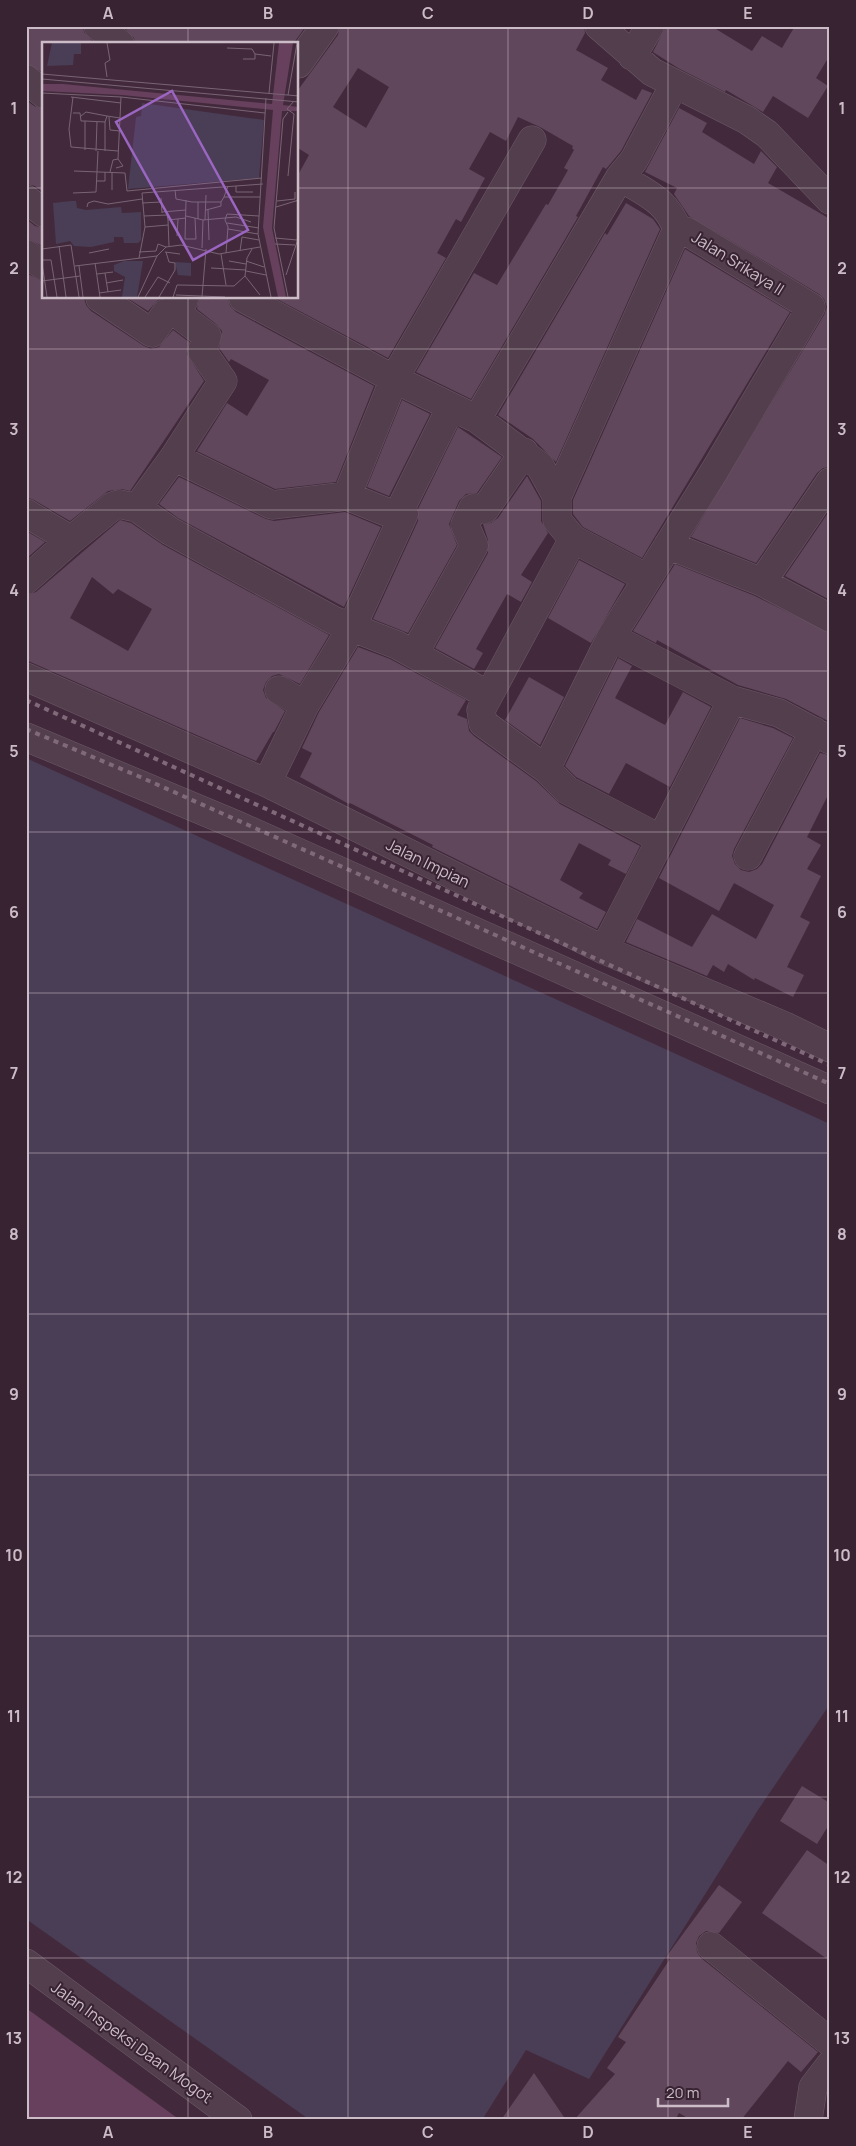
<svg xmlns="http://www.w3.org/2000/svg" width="856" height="2146" font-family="Manrope,sans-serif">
	<rect width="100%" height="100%" fill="#422a3c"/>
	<!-- green -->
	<path fill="#4a3d56" d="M 26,758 L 830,1124 L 830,1704 L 758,1810 L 589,2079 L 526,2050 L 482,2120 L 310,2120 L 26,1919 Z"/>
	<!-- water -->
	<path fill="#67405d" d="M 26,2008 L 180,2120 L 26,2120 Z"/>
	<!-- building -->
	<path fill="#61475b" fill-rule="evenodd" d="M 26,26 L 83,26 L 84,32 L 95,44 L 44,44 L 42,72 L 26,64 Z
		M 123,26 L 306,26 L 293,44 L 135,44 L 134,38 Z
		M 340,26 L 584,26 L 585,33 L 576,50 L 608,68 L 601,80 L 636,100 L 642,89 L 652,93 L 621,151 L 606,169 L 603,167 L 576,216 L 578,217 L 471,399 L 416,372 L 474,273 L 497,285 L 546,204 L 548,205 L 568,170 L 564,168 L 574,150 L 572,148 L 573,146 L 540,127 L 518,117 L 506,141 L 490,132 L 469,169 L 485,178 L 461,222 L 456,219 L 437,253 L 446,258 L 388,358 L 275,298 L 298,298 L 298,175 L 309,155 L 298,148 L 298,90 L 338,35 ZM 358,68 L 389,87 L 366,128 L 333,107 Z
		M 666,26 L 711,26 L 752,51 L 762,36 L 782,48 L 795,26 L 830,26 L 830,55 L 816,78 L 828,86 L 808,118 L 773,96 L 763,112 L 726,90 L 725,92 L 678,68 L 653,52 Z
		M 26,100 L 34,106 L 44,109 L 44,193 L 35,186 L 26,184 Z
		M 679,108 L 707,123 L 702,132 L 754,164 L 761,151 L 777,167 L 768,183 L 830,219 L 830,467 L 823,468 L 817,473 L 756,563 L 691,537 L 824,315 L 827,307 L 824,299 L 819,294 L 689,216 L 674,194 L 677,188 L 645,172 Z
		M 626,203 L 653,219 L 660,229 L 556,462 L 533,439 L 498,415 L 605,233 L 607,235 Z
		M 26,219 L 35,226 L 44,228 L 44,247 L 26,238 Z
		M 685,249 L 790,312 L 642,558 L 583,527 L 573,514 L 573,500 Z
		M 26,273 L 44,282 L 44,298 L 84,298 L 86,305 L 91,311 L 144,346 L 151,349 L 159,347 L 173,330 L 189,342 L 187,354 L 204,381 L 130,491 L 122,489 L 108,491 L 70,521 L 34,500 L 26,497 Z
		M 127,298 L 164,298 L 158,300 L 148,311 Z
		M 199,298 L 228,298 L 230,306 L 236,312 L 374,386 L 336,482 L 275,489 L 197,451 L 227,403 L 247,416 L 269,380 L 231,359 L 229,362 L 219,348 L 222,331 L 216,324 L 197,309 Z
		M 402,400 L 430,414 L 389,496 L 367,487 Z
		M 458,427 L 502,457 L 477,493 L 466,494 L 459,501 L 449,524 L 457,545 L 408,633 L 373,619 L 418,521 L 418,509 Z
		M 527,476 L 541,501 L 541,521 L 548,533 L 521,575 L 532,582 L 521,602 L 507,594 L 476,649 L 483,653 L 474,669 L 435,648 L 488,553 L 488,540 L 483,524 L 491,523 L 498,518 Z
		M 179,477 L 266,519 L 274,521 L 345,512 L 381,527 L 344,607 L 178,518 L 159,504 Z
		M 830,510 L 830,600 L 785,576 Z
		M 120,520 L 131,523 L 163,545 L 329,635 L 300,684 L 279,674 L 272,676 L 266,682 L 263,690 L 266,698 L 285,711 L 274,732 L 273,732 L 256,761 L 26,660 L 26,595 L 36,592 ZM 92,577 L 113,594 L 118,589 L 152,609 L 128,651 L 70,618 Z
		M 26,531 L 45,542 L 26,559 Z
		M 579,560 L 625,584 L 591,643 L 548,618 Z
		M 675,564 L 755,596 L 830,633 L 830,722 L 786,699 L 738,685 L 657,640 L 656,643 L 633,631 Z
		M 358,647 L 390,659 L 466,700 L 457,715 L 467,719 L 469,731 L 474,736 L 536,781 L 560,804 L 640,846 L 626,874 L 608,865 L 611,860 L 579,843 L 560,880 L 583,893 L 579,898 L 606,912 L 597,929 L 432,847 L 433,845 L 350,803 L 349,804 L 300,777 L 312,753 L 302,748 L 319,712 Z
		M 618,658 L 632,666 L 615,698 L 665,725 L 683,692 L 711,707 L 670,787 L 626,763 L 609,794 L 576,777 L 565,766 Z
		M 529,677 L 564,697 L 540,745 L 505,720 Z
		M 740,718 L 773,728 L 793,738 L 734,849 L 732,856 L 735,864 L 741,870 L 749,872 L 757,869 L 762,864 L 820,753 L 830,755 L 830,791 L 807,837 L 821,845 L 807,869 L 821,876 L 800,917 L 810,922 L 787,967 L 804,975 L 793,997 L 755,978 L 754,980 L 728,964 L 724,972 L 713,965 L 707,976 L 626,942 L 637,919 L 692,947 L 712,914 L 756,939 L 774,905 L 734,883 L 719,911 L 659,878 Z
		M 802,1786 L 830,1803 L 830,1823 L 817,1844 L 780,1821 Z
		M 807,1850 L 830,1866 L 830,1961 L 762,1913 Z
		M 719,1885 L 742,1902 L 719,1933 L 706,1931 L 699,1936 L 696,1943 L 697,1952 L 701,1958 L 818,2052 L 801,2072 L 788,2061 L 741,2120 L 691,2120 L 679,2113 L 675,2120 L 574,2120 L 615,2074 L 607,2068 L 626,2042 L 618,2037 L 670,1959 L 666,1957 Z
		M 534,2073 L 566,2120 L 501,2120 Z"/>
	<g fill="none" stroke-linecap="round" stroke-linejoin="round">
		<defs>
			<path id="minor" d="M 98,26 L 120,44
				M 599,26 L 652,72 L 747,120 L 767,134 L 830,200
				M 632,56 L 650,26
				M 298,64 L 325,26
				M 26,79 L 44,94
				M 620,177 C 646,193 667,200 678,231
				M 26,199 L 44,213
				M 26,254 L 44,266
				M 100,298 L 152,333 L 166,313 L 175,312 L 184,300
				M 243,298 L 394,379 L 477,419 L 540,466 L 557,497 L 557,520 L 573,539 L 647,578
				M 477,419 L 620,177 L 634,160 L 674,85
				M 174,457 L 223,381 L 202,351 L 207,336 L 175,312
				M 347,496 L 394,379 L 532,140
				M 137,508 L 174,457 L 272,505 L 347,496 L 394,515 L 400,510
				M 26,513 L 71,540 L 26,580
				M 573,539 L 481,710 L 483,723 L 546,769 L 567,790 L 661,839 L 604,950
				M 71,540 L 113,506 L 119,504 L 137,508 L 170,531 L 333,620 L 397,645 L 488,695
				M 668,545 L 762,582 L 830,618
				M 762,582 L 830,482
				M 611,637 L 732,700 L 779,713 L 830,740
				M 414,654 L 474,546 L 465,525 L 473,508 L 485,509 L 524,452
				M 26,677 L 267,783 L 604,950 L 785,1026 L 830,1048
				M 279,690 L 305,705 L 352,627 L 404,514 L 400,510 L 451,407
				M 26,737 L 239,826 L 830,1090
				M 546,769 L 611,637 L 715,470 L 811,307 L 686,231 L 678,231 L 674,236 L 557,497
				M 267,783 L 305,705
				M 661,839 L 732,700
				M 748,856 L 814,731
				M 711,1946 L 830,2042
				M 26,1963 L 238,2120
				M 808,2120 L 813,2087 L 830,2065"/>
		</defs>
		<!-- minor casing -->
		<use href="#minor" stroke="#6c5a67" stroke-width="29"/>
		<!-- minor -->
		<use href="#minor" stroke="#523e4d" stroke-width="28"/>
		<!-- rail -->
		<path stroke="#806a7a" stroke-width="4" stroke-dasharray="5 5" stroke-linecap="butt" d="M 26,700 L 830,1065
			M 26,729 L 138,776 L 830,1084"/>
	</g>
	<!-- grid -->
	<path fill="none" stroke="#ccbcc7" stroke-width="1" stroke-opacity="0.55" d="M 188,26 L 188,44M 348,26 L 348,2120M 508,26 L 508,2120M 668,26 L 668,2120M 26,188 L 44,188M 298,188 L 830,188M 188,298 L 188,2120M 26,349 L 830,349M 26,510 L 830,510M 26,671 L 830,671M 26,832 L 830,832M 26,993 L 830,993M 26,1153 L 830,1153M 26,1314 L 830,1314M 26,1475 L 830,1475M 26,1636 L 830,1636M 26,1797 L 830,1797M 26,1958 L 830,1958"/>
	<g text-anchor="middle" stroke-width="4" stroke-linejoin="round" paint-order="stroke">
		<!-- street labels -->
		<g font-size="16" fill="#ccbcc7" stroke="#372332">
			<text transform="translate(738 263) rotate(32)" y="6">Jalan Srikaya II</text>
			<text transform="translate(428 863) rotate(26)" y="6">Jalan Impian</text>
			<text transform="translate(132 2042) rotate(36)" y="6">Jalan Inspeksi Daan Mogot</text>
		</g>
	</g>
	<!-- overview -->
	<g transform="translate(42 42)">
		<rect width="256" height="256" fill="#422a3c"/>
		<path d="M 10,1 L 39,1 L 39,12 L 32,12 L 31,23 L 5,24 ZM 100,61 L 222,78 L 217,136 L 86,147 L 94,75 L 99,74 ZM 29,159 L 34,159 L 35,166 L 44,168 L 79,165 L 80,171 L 99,170 L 99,198 L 96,201 L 82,201 L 81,195 L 72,195 L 72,200 L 49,205 L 32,204 L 28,199 L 14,202 L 11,161 ZM 82,219 L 101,219 L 95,255 L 80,255 L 83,235 L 72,229 L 72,223 ZM 133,220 L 149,221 L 149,234 L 136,233 Z" fill="#4a3d56"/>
		<path d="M 237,1 L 251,1 L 241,63 L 256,65 L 256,69 L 240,69 L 230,186 L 244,255 L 236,255 L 221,185 L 231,68 L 80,53 L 0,49 L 0,42 L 21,42 L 230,62 Z" fill="#67405d"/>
		<path fill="none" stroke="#796474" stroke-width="1" d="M 65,1 L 68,18 L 63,21 L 65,35M 185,6 L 210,7 L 213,12 L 229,14M 201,17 L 213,17 L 213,12M 0,32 L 257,54M 0,37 L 257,60M 0,51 L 79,55 L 223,71M 227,51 L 232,1M 246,53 L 255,1M 29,55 L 79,61M 31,55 L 27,87 L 29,105 L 76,109M 224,56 L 216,192 L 229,255M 246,70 L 241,77 L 232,186 L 246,255M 31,71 L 38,71 L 39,79 L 43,79 L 63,80 L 65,74 L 78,76M 39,74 L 44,70 L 65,74M 67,75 L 68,88 L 78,89M 43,79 L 43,108M 63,80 L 63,109M 54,109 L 55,80M 74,126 L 81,124 L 76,117M 32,129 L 83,131 L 85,149 L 220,136M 68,130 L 71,118 L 76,117 L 79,55M 246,134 L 252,72 L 245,67 L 252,59M 55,139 L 63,139 L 63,130M 186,144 L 182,155 L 218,155M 194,144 L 194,150 L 211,150M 70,148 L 70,130M 133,148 L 134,157 L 150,160 L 179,160 L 182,155M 31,151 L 54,150 L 56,109M 119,156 L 120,171M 144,158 L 143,197 L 154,197 L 153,176M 235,159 L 253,157 L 253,150M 156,160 L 156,177M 100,161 L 119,160M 45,165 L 46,161 L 52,159 L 66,162 L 100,157M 234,165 L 257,158M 164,168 L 179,164 L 179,160M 166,168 L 167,198M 120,170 L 144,168M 102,174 L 125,173 L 126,178M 144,174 L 161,178 L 194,175 L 209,180M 163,178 L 164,153M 183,178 L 185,172 L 217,174M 183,178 L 186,185 L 184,211M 185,181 L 217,186M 103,185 L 126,183M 186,187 L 216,192M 135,194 L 136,177M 233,196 L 255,198M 233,202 L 253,203M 17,204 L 24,255M 127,204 L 126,178 L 144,176M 124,205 L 139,203 L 177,212 L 218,205M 160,206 L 161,178M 0,207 L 29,203 L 37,255M 198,209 L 200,195 L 217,198M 97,210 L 114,209 L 116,202 L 124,205M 123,210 L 138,212M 47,211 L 67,207M 179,212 L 184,243M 97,216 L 103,185 L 100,151 L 221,142M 0,218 L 9,218 L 15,255M 187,219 L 204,222M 204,219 L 222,225M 0,221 L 5,255M 53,221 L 58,255M 33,224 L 115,214 L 124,205M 37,224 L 41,255M 169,226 L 204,228M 204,229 L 224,233M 63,231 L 66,250M 55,232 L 71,230M 244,233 L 257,194M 203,234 L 218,253M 0,239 L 38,234M 64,241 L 81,238M 57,251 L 79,248M 134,253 L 183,255M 96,255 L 115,214M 103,255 L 116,235 L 128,241M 117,255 L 133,228 L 133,221 L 127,220 L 124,210M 131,255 L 135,243 L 192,244 L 203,234 L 205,216 L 210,207M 160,255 L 164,207"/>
		<path fill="#9b66c2" fill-opacity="0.15" stroke="#9b66c2" stroke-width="2.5" d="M 130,49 L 206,188 L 151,218 L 74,80 Z"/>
		<rect width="256" height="256" fill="none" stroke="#ccbcc7" stroke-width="2.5"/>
	</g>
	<!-- border -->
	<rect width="856" height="2146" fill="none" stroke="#372332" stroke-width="55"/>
	<!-- scale -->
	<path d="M658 2098v8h70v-8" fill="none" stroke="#ccbcc7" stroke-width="2.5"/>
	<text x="666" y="2098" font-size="15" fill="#ccbcc7" stroke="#372332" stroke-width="4" paint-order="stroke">20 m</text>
	<rect x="28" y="28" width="800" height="2090" fill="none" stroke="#ccbcc7" stroke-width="2"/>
	<g font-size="16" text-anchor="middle" font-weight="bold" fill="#ccbcc7">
		<text x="108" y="19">A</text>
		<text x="268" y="19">B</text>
		<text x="428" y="19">C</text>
		<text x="588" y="19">D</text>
		<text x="748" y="19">E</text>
		<text x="14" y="114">1</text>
		<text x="842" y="114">1</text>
		<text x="14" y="274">2</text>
		<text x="842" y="274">2</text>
		<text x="14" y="435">3</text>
		<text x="842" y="435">3</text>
		<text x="14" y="596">4</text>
		<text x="842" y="596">4</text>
		<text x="14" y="757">5</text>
		<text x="842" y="757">5</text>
		<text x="14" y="918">6</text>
		<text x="842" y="918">6</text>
		<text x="14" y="1079">7</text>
		<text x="842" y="1079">7</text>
		<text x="14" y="1240">8</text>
		<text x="842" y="1240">8</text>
		<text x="14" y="1400">9</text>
		<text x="842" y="1400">9</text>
		<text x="14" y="1561">10</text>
		<text x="842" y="1561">10</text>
		<text x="14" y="1722">11</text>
		<text x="842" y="1722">11</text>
		<text x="14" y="1883">12</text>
		<text x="842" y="1883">12</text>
		<text x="14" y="2044">13</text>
		<text x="842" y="2044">13</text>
		<text x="108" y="2138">A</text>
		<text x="268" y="2138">B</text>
		<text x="428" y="2138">C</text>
		<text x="588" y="2138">D</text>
		<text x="748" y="2138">E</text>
	</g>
</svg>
